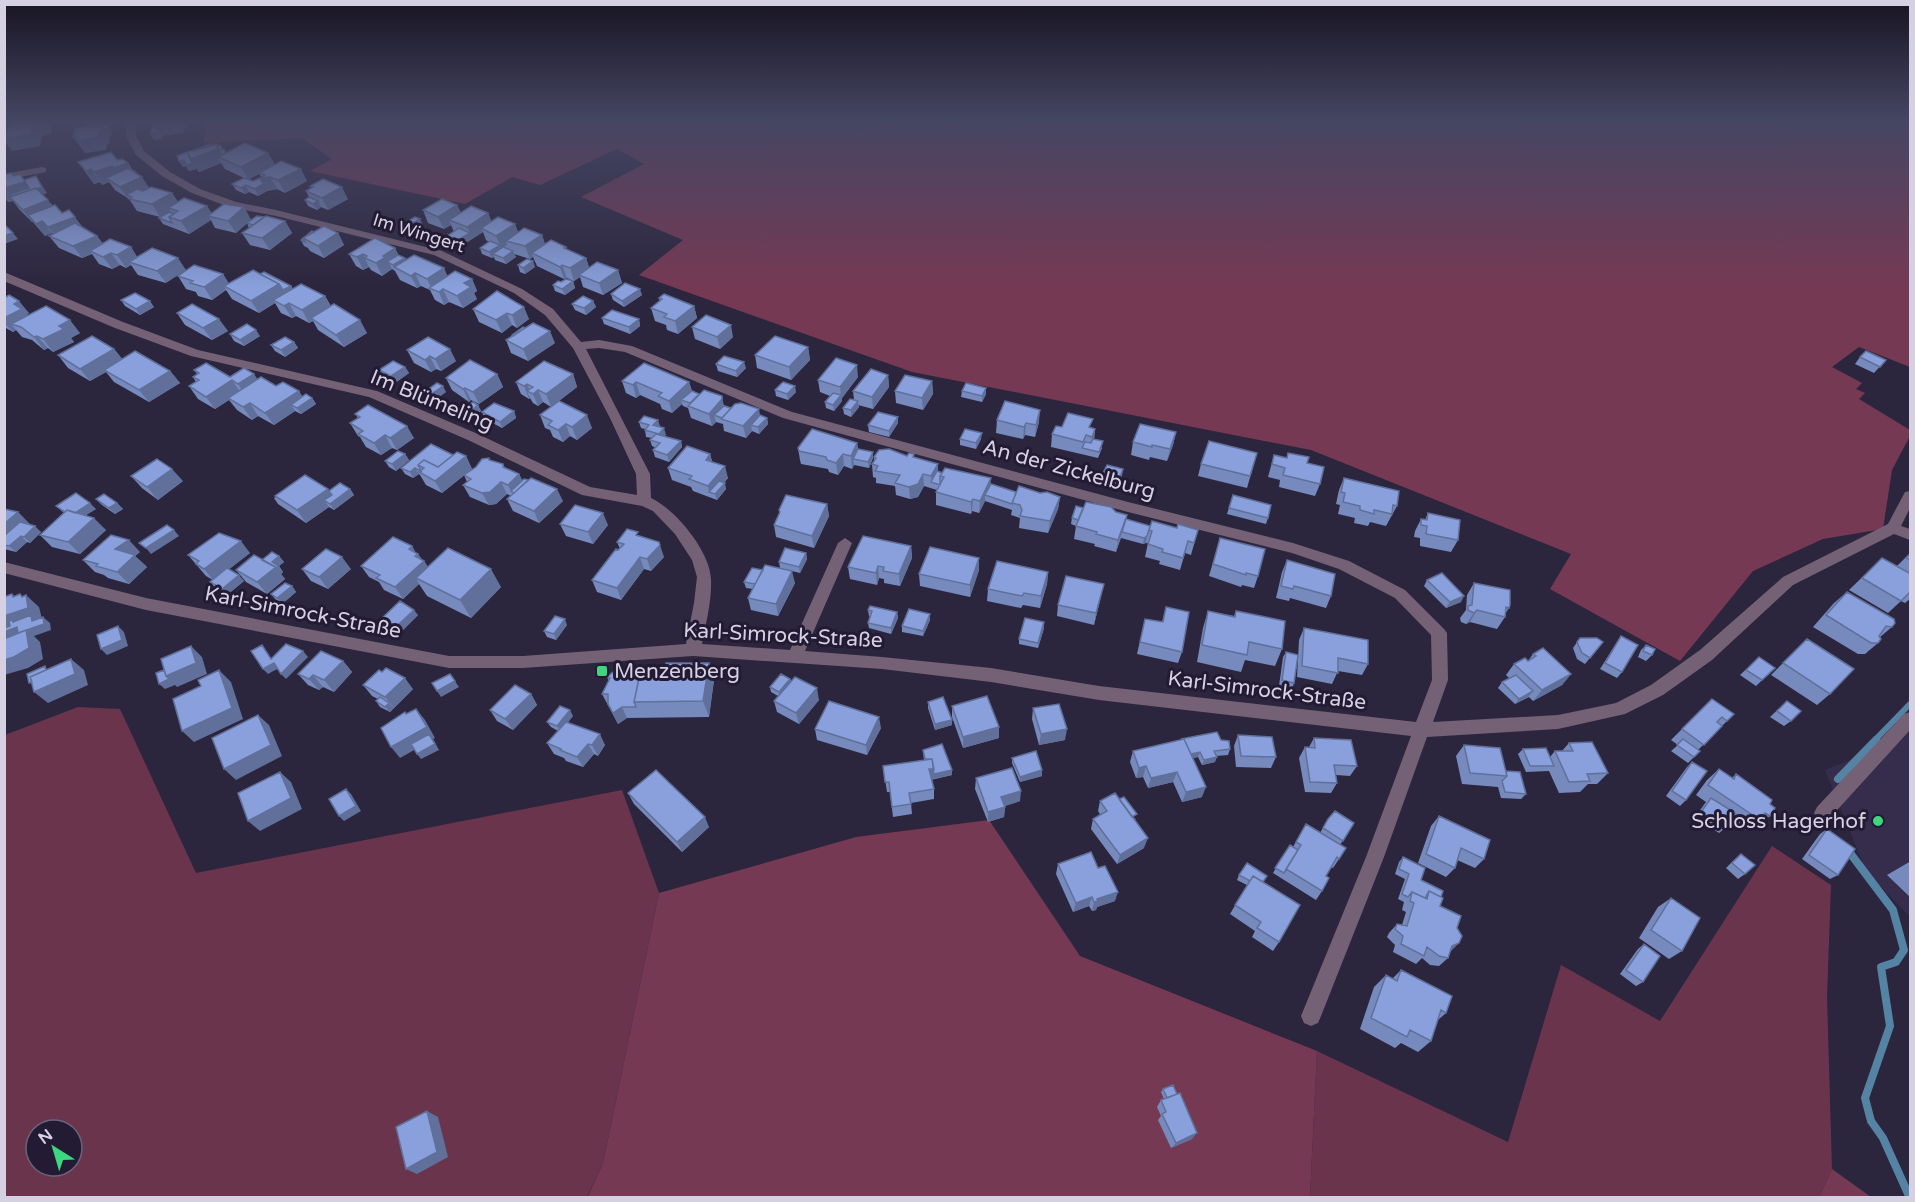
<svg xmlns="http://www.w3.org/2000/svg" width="1915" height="1202" font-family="'Varela Round',sans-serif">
	<rect width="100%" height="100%" fill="#2c253e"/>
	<!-- built -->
	<path fill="#362d4d" d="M 1910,730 L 1910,917 L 1866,871 L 1825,770 L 1899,741 Z"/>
	<!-- green -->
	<path fill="#6a354c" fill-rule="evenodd" d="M 866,120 L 896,120 L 870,136 L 855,128 Z
		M 78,707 L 120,709 L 196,873 L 622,790 L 659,893 L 603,1163 L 587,1197 L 5,1198 L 5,735 ZM 36,1130 L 72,1130 L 72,1166 L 36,1166 Z
		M 1772,846 L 1831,885 L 1827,997 L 1832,1169 L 1819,1197 L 1310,1198 L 1317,1051 L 1508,1142 L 1561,965 L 1660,1021 Z"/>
	<!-- forest -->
	<path fill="#763954" d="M 206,120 L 866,120 L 856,128 L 870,136 L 896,120 L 950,123 L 957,120 L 1910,120 L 1910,367 L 1859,347 L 1832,367 L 1862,383 L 1856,389 L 1865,393 L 1859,399 L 1910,430 L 1910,436 L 1892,470 L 1883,529 L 1823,539 L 1753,571 L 1680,661 L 1550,589 L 1571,554 L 1311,450 L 912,372 L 639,275 L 683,240 L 581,197 L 644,164 L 617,149 L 540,185 L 512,177 L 465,204 L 310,171 L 332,159 L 302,138 L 204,143 Z
		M 989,820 L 1080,956 L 1317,1051 L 1310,1197 L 587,1198 L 603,1163 L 659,893 L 856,837 Z
		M 1832,1169 L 1871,1197 L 1819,1197 Z"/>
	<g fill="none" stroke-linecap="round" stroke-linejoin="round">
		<!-- stream-far1 -->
		<path stroke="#5583a4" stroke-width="6" d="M 1874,741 L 1910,704"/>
		<!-- stream -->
		<path stroke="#5583a4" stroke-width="8" d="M 1838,779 L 1876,740
			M 1847,849 L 1893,910 L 1904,950 L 1896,962 L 1881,967 L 1890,1026 L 1865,1098 L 1871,1121 L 1883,1138 L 1910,1198"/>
		<!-- minor -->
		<path fill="#756176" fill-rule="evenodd" d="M 125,120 L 135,120 L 136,136 L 144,151 L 170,172 L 200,189 L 236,202 L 276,210 L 442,251 L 522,289 L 553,309 L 581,342 L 599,340 L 632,346 L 792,412 L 1128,502 L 1293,543 L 1349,561 L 1405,590 L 1444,629 L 1447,633 L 1448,680 L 1433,722 L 1558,715 L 1616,703 L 1651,685 L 1700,650 L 1783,577 L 1888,524 L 1905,492 L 1910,491 L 1910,508 L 1901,526 L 1910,529 L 1910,540 L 1894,534 L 1793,585 L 1712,660 L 1663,695 L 1625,714 L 1558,729 L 1427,737 L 1384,857 L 1321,1016 L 1318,1023 L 1311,1026 L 1304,1023 L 1301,1016 L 1366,857 L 1411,736 L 1099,700 L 991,682 L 882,669 L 693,656 L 523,668 L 449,668 L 146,610 L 4,573 L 4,562 L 146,598 L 449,656 L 523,656 L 686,644 L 694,603 L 697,577 L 692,560 L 675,534 L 653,511 L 642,506 L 582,495 L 468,440 L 369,397 L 191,356 L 115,328 L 4,281 L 4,272 L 123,322 L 198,350 L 377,391 L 478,434 L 590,487 L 637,495 L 636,474 L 610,418 L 573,348 L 545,315 L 514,293 L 434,255 L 276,216 L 229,207 L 192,193 L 162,176 L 136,155 L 126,136 ZM 599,348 L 625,352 L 783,418 L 1128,512 L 1292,553 L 1339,569 L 1395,598 L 1431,635 L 1432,680 L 1416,722 L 1099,686 L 991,668 L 882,657 L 805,651 L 852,543 L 845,538 L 838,543 L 790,650 L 702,644 C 706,623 712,600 711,579 C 710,551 675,509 651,498 L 650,474 L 586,349 Z
			M 42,167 L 46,168 L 46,172 L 4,180 L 4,174 Z
			M 1910,712 L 1910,730 L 1829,819 L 1823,821 L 1817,819 L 1814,813 L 1817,807 L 1904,714 Z"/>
	</g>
	<!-- wall -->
	<path fill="#768abd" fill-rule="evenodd" d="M 224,149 L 226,153 L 268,153 L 275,165 L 307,181 L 285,193 L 277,189 L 267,191 L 258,196 L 249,192 L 245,194 L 236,190 L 232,184 L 244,178 L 225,169 L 221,163 L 199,172 L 194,165 L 196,169 L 189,171 L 186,166 L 183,167 L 179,161 ZM 259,174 L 262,177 L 253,181 L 249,179 Z
		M 117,160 L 128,163 L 132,169 L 149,188 L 172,193 L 178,202 L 212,213 L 244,207 L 251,220 L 285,221 L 292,233 L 270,250 L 250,245 L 242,233 L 249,228 L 247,223 L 236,233 L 215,228 L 211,220 L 189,234 L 163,224 L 159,218 L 171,213 L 170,211 L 160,217 L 137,211 L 129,199 L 115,190 L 109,182 L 102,185 L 100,182 L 94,184 L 78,162 Z
		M 20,174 L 24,180 L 47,193 L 42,194 L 53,206 L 83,228 L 97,236 L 103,244 L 131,247 L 137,257 L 152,248 L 166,283 L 138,275 L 131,265 L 126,268 L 120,265 L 112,269 L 99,264 L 92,254 L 82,258 L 59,248 L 49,236 L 53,234 L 52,233 L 45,236 L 33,222 L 32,222 L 19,209 L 13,201 L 8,202 L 13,176 Z
		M 310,186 L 348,199 L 328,210 L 321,207 L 317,210 L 308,206 L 305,200 L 309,197 L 306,191 L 311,188 Z
		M 457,205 L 461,213 L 488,213 L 491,221 L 515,224 L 518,233 L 542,235 L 545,244 L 567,250 L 586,258 L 589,268 L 618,270 L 622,283 L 603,295 L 583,287 L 580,277 L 574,281 L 567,278 L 564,279 L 537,266 L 533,257 L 530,259 L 514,254 L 516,257 L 506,264 L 495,260 L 494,257 L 492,258 L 482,254 L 480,248 L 489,242 L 486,240 L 483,232 L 461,246 L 449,242 L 447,236 L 454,232 L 451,225 L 444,229 L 428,223 L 423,210 Z
		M 403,224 L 423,225 L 411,232 L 406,230 Z
		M 314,232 L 338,233 L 344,245 L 324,258 L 310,251 L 308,248 L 304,246 L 301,240 Z
		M 395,248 L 398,255 L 406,260 L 444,268 L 447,276 L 472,279 L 477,291 L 474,293 L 477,299 L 463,308 L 449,302 L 444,305 L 435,300 L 430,290 L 421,286 L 417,288 L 400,280 L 395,271 L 392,269 L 382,276 L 371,270 L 369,267 L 363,270 L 356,266 L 349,254 Z
		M 518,265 L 535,267 L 525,274 L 520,272 Z
		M 223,274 L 229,284 L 260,274 L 291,286 L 293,289 L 325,296 L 331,306 L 367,333 L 344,347 L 318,330 L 313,321 L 309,323 L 296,316 L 292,318 L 281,313 L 275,303 L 259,313 L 232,299 L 226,290 L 212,300 L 198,296 L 196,292 L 186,289 L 178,276 Z
		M 573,281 L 575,288 L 565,295 L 555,291 L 553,285 L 561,282 Z
		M 497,291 L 529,319 L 517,328 L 512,325 L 502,333 L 479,322 L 473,309 Z
		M 611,294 L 642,295 L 624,307 L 613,300 Z
		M 4,298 L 29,313 L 27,314 L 28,315 L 80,333 L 71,338 L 74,342 L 53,352 L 48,348 L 44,350 L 32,340 L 22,337 L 16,330 L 13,332 L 4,327 Z
		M 659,298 L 694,306 L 697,318 L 678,334 L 667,330 L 666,325 L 655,321 L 651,308 L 660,302 Z
		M 121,300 L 154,307 L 140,315 L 125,306 Z
		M 593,301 L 596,307 L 586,315 L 575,310 L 572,304 Z
		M 177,313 L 228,331 L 212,340 L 185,325 Z
		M 602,318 L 639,319 L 640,326 L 630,334 L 604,324 Z
		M 692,327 L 733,337 L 720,349 L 695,339 Z
		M 230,334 L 260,336 L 244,346 L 234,341 Z
		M 506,340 L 555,343 L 528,361 L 511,353 Z
		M 294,342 L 298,348 L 285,357 L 275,351 L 271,345 Z
		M 808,347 L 810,360 L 791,380 L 757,368 L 755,355 Z
		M 114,349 L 122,359 L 170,371 L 180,383 L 149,402 L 114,382 L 106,372 L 90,381 L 68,368 L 58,355 Z
		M 407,350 L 456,361 L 441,371 L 436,369 L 431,372 L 414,363 Z
		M 1860,357 L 1886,360 L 1874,373 L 1855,364 Z
		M 716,364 L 746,368 L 737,377 L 718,371 Z
		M 405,367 L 409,373 L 395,383 L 383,376 L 379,370 Z
		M 194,370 L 230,377 L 258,379 L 276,386 L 299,391 L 302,397 L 312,398 L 316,404 L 301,414 L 295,411 L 274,425 L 258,416 L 252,420 L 237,410 L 229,400 L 215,409 L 198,399 L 189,386 L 196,382 L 193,377 L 197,374 Z
		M 497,374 L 503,387 L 479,404 L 471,400 L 469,402 L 452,390 L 446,378 Z
		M 573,374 L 577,387 L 559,401 L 592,428 L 577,440 L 570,436 L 563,442 L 553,437 L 550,430 L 545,428 L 540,415 L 551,407 L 543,402 L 538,406 L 533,403 L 530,398 L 529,399 L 521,394 L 516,382 Z
		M 888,375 L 889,387 L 873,409 L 858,405 L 859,407 L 851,417 L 844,414 L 843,408 L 854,400 L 853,391 Z
		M 858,377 L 842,398 L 842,401 L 834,411 L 826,408 L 825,402 L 830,396 L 820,392 L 818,380 Z
		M 622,381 L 689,382 L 692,391 L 731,408 L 760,415 L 767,418 L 768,424 L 759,434 L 752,431 L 746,438 L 724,431 L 723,424 L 716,422 L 712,426 L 691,418 L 688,408 L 683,406 L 682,404 L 672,413 L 662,409 L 660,404 L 640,395 L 636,398 L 626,393 Z
		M 932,381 L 933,394 L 923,410 L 896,403 L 895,391 Z
		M 775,390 L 796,392 L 788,400 L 776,396 Z
		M 962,391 L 986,394 L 982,402 L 961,397 Z
		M 446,392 L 430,403 L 425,400 L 422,394 Z
		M 478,405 L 481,411 L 475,416 L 470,413 L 467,407 Z
		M 514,411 L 516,418 L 502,428 L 485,419 L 482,412 Z
		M 355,414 L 414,438 L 397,450 L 392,448 L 381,455 L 366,447 L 360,437 L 358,436 L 350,423 L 358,418 Z
		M 997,420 L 1039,422 L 1035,437 L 1025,435 L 1023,439 L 996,433 Z
		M 639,422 L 660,426 L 659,427 L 666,435 L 664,436 L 681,441 L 682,447 L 669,462 L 655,457 L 653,450 L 656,448 L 652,446 L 650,440 L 652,438 L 646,437 L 645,430 L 645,429 L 641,428 Z
		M 898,423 L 889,437 L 869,432 L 868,425 Z
		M 1062,427 L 1091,428 L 1095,429 L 1094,439 L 1102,448 L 1098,458 L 1051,447 L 1052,434 Z
		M 1176,432 L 1173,445 L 1167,461 L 1150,457 L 1149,460 L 1131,455 L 1133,442 Z
		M 960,439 L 981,439 L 976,449 L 960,445 Z
		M 857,443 L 858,449 L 873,452 L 873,458 L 869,468 L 854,465 L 852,469 L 844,466 L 838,475 L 829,472 L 828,469 L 801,464 L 800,460 L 798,448 Z
		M 1257,453 L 1247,488 L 1198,476 L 1201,464 Z
		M 405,454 L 409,460 L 396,471 L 389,467 L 385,461 Z
		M 710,454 L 712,462 L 728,478 L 724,483 L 726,489 L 717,500 L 693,491 L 691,487 L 672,480 L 668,468 Z
		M 453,455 L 466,456 L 472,469 L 442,493 L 426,485 L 420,475 L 419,474 L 413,478 L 405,474 L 401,468 Z
		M 1274,455 L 1307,463 L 1320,484 L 1315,496 L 1279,487 L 1280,480 L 1268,477 Z
		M 874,457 L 915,458 L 938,471 L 1016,492 L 1040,493 L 1060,497 L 1058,509 L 1048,533 L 1019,528 L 1020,518 L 1011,515 L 1012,510 L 985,501 L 979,513 L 972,511 L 971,514 L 936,505 L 936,492 L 937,490 L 924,486 L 918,497 L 910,499 L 896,495 L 895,486 L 876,483 L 876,478 L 873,477 L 872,464 L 874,461 Z
		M 489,458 L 490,461 L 503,464 L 505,468 L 519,474 L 522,480 L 563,501 L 539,523 L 513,511 L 507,499 L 511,496 L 507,494 L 496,504 L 489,505 L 470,497 L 463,485 L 467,482 L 464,475 Z
		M 1123,469 L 1122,475 L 1118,486 L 1101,482 L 1102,475 Z
		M 131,476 L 183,481 L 158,500 L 142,488 Z
		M 1344,478 L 1397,506 L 1386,526 L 1370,522 L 1368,526 L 1354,523 L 1355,518 L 1338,514 L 1340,505 L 1336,504 L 1339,490 Z
		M 350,489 L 354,495 L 334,510 L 329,507 L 306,523 L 278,504 L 274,498 L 276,497 Z
		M 1233,495 L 1268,518 L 1266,524 L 1227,514 Z
		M 96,499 L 117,503 L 123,509 L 115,514 L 102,505 Z
		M 827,504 L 829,516 L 814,548 L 776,537 L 774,525 L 779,514 L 779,510 Z
		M 56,506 L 96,509 L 86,515 L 106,530 L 80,554 L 52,547 L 40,535 L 64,513 Z
		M 1083,508 L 1116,512 L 1127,515 L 1126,521 L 1150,526 L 1198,530 L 1191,555 L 1185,553 L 1180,570 L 1159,564 L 1160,561 L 1145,557 L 1148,543 L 1146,543 L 1143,544 L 1121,538 L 1116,552 L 1094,546 L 1095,544 L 1074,539 L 1076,526 L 1071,524 L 1072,518 Z
		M 4,509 L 18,512 L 30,525 L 41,532 L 30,543 L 27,542 L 16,552 L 4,549 Z
		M 1428,513 L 1458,540 L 1451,552 L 1420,546 L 1420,538 L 1414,537 L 1415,531 L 1421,519 L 1425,520 Z
		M 560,524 L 608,525 L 593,544 L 566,536 Z
		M 639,536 L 664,557 L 651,571 L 644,569 L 621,600 L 597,592 L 592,580 L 620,549 L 617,542 Z
		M 1220,538 L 1258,576 L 1254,588 L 1242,585 L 1241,587 L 1209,576 Z
		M 412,546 L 415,552 L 418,554 L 422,560 L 424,561 L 428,567 L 501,587 L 471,618 L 427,596 L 419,584 L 403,599 L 384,590 L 379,582 L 369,577 L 361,566 Z
		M 911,546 L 912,558 L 900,586 L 884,583 L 884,579 L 879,578 L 877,585 L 850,579 L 848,567 Z
		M 140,552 L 135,556 L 147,567 L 129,584 L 108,578 L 104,575 L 95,572 L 83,560 Z
		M 1911,552 L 1911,598 L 1905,603 L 1901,601 L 1888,613 L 1849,590 L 1882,558 L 1897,566 Z
		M 250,553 L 229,569 L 244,581 L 227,595 L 215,588 L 210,582 L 213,580 L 206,576 L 188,555 Z
		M 806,553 L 807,559 L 800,573 L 780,568 L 779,562 Z
		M 279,556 L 284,562 L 279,566 L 283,572 L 281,574 L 285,579 L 267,594 L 246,582 L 236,570 L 262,560 Z
		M 1287,560 L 1331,596 L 1326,608 L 1290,598 L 1289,601 L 1276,598 L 1282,572 Z
		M 302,569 L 351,569 L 328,589 L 311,581 Z
		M 979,570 L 970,597 L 920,586 L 919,574 Z
		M 1048,572 L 1047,584 L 1040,608 L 1023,605 L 1021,608 L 987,601 L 988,589 Z
		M 1427,580 L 1461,602 L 1446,608 L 1424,586 Z
		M 744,582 L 795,583 L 778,616 L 751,610 L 748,598 L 753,589 L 746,588 Z
		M 1474,583 L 1509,608 L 1505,614 L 1505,617 L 1497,629 L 1470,622 L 1466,624 L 1461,622 L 1460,618 L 1466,610 L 1467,595 Z
		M 292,586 L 296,592 L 282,604 L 276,600 L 271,594 Z
		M 1847,592 L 1892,627 L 1880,637 L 1878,643 L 1865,654 L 1858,654 L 1813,627 L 1834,603 Z
		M 1101,596 L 1094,625 L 1057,616 L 1058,605 Z
		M 1166,607 L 1182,652 L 1178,663 L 1137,654 L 1145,619 L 1162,622 Z
		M 868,610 L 897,612 L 898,618 L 891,634 L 869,628 L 868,623 L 870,617 L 869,616 Z
		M 1208,611 L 1234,616 L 1236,611 L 1282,649 L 1275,666 L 1245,660 L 1241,672 L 1197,662 L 1203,628 Z
		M 930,614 L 930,620 L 923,636 L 902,632 L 902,626 Z
		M 418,615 L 402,631 L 383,627 L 379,621 Z
		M 1044,622 L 1044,628 L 1038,648 L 1019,644 L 1019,639 Z
		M 567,625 L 556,640 L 547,637 L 544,631 Z
		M 1304,628 L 1368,664 L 1362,675 L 1338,671 L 1332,684 L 1297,677 L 1299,640 Z
		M 1621,636 L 1622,672 L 1617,678 L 1600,669 L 1617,642 Z
		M 1580,638 L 1603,642 L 1585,664 L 1577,659 L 1573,648 Z
		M 1807,639 L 1830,694 L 1817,705 L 1771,675 Z
		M 1646,645 L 1652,655 L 1646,661 L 1638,657 L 1641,650 Z
		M 1286,652 L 1294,683 L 1292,689 L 1279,686 L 1283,657 Z
		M 1533,654 L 1571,674 L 1562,685 L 1533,701 L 1529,697 L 1515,704 L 1498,688 L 1502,682 L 1510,679 L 1506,675 L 1514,664 L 1528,661 Z
		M 1759,657 L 1775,668 L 1756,686 L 1740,675 Z
		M 343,661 L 352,672 L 334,692 L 323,687 L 319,690 L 308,685 L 298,674 Z
		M 709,663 L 714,680 L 709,717 L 627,718 L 618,724 L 602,694 L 609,681 L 607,677 L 625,673 Z
		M 790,679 L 791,681 L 819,700 L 799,724 L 777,712 L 774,701 L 778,696 L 771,692 L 770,687 Z
		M 363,685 L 413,689 L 390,712 L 380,707 L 376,701 L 378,699 L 372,696 Z
		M 531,694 L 537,705 L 513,730 L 497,721 L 490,710 Z
		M 1712,699 L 1727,721 L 1698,750 L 1694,757 L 1688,763 L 1671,751 L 1678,745 L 1671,740 Z
		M 1787,701 L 1791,721 L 1784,726 L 1770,717 Z
		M 928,702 L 952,725 L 935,730 L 928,708 Z
		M 952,706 L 999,727 L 999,738 L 963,748 L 952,717 Z
		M 1033,708 L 1065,740 L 1039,745 L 1032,719 Z
		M 573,716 L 567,722 L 605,745 L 598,756 L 594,754 L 583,767 L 566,761 L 564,758 L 554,754 L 547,743 L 558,731 L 551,727 L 547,722 Z
		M 881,728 L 867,755 L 817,740 L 815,729 Z
		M 1238,735 L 1276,757 L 1271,768 L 1236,767 L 1234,746 Z
		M 1314,738 L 1357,766 L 1350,776 L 1336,775 L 1337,783 L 1331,793 L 1305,792 L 1299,758 L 1305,747 L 1309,747 Z
		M 1221,740 L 1230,749 L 1228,755 L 1216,756 L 1215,762 L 1202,765 L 1198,757 L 1193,758 L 1202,797 L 1182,802 L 1173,782 L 1148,788 L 1143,777 L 1136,778 L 1130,762 L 1133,751 Z
		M 1569,743 L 1608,773 L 1597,784 L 1588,784 L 1580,792 L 1559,793 L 1549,771 L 1526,772 L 1518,754 L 1523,749 L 1550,757 L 1555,751 L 1562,751 Z
		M 1464,745 L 1506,771 L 1526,794 L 1521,799 L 1501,798 L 1498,787 L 1462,784 L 1456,756 Z
		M 923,750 L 952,775 L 931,780 L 934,789 L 934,799 L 911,803 L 912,814 L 893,817 L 890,792 L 887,792 L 883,766 L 924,760 Z
		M 1012,758 L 1042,770 L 1042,776 L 1020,782 L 1012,763 Z
		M 1692,762 L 1686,800 L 1680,806 L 1666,796 L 1687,767 Z
		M 1719,769 L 1732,778 L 1736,774 L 1770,804 L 1770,816 L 1756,826 L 1754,824 L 1746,830 L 1731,819 L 1725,828 L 1719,833 L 1695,817 L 1706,802 L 1696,795 L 1707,780 Z
		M 976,778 L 1020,801 L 1005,806 L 1004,817 L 988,822 L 975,789 Z
		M 628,793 L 709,827 L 682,852 L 634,804 Z
		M 1100,801 L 1136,819 L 1134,820 L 1144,848 L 1117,864 L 1091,829 L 1093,819 L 1100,814 L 1098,811 Z
		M 1439,816 L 1484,859 L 1475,868 L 1457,860 L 1455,868 L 1446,877 L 1418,863 L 1431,826 Z
		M 1328,819 L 1354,823 L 1340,845 L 1339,859 L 1333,868 L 1331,867 L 1326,876 L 1322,891 L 1316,900 L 1273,873 L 1290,845 L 1293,847 L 1306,824 L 1320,833 Z
		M 1827,829 L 1838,875 L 1830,879 L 1802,859 L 1820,834 Z
		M 1741,854 L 1745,874 L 1738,879 L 1726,868 L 1735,859 Z
		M 1403,857 L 1421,880 L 1441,897 L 1440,906 L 1450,952 L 1448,958 L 1439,966 L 1430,965 L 1422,958 L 1416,964 L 1393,952 L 1395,945 L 1387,937 L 1389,933 L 1397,924 L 1402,925 L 1406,912 L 1402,910 L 1404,902 L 1398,899 L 1405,879 L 1395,874 L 1399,862 Z
		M 1911,861 L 1911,898 L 1887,875 Z
		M 1058,864 L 1115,901 L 1097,907 L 1096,910 L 1092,911 L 1089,906 L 1073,912 L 1056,874 Z
		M 1239,875 L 1263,882 L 1279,942 L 1273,951 L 1252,937 L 1255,931 L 1230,914 L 1247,885 L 1237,880 Z
		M 1671,898 L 1682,951 L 1669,959 L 1639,938 L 1658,907 Z
		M 1644,944 L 1643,982 L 1636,986 L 1620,974 L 1638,949 Z
		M 1401,970 L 1446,1013 L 1438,1020 L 1431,1041 L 1418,1052 L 1401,1043 L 1395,1048 L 1360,1029 L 1374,987 L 1386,975 L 1392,979 Z
		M 1163,1089 L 1192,1139 L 1171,1148 L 1158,1120 L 1161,1116 L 1157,1107 L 1161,1100 L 1164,1099 L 1161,1092 Z"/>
	<!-- shaded-wall -->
	<path fill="#60709a" d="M 34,120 L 36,120 L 42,129 L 48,123 L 52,129 L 51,134 L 42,136 L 40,146 L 12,151 L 4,141 L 4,139 Z
		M 84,120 L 113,120 L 113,125 L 109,126 L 112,130 L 111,136 L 109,136 L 110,143 L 107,144 L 106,150 L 85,153 L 73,137 L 90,129 Z
		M 151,120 L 188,120 L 189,121 L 183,133 L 162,136 L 162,139 L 154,140 L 150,134 L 158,131 L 154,124 L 155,123 L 153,123 Z
		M 216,144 L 225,154 L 221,146 L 224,152 L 224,149 L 228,155 L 225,160 L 225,161 L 224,160 L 218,158 L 221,163 L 199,172 L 194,165 L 196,169 L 189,171 L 186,166 L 183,167 L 179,161 L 190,158 Z
		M 268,153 L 275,165 L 248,180 L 241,167 Z
		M 128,163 L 134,172 L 134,169 L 138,175 L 123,181 L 114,168 Z
		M 112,166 L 121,178 L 106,178 L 109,182 L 102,185 L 94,172 Z
		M 91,169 L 100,182 L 94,184 L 86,171 Z
		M 301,169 L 307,181 L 285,193 L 278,180 Z
		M 20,174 L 29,186 L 36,176 L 47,193 L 17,203 L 10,197 L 13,201 L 8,202 L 4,198 L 4,188 Z
		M 142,177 L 150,189 L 126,195 L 128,199 L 120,187 Z
		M 270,177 L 277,189 L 267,191 L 258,196 L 255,189 L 260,178 Z
		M 246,185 L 249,192 L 245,194 L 241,188 Z
		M 342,187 L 348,199 L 328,210 L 322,198 Z
		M 172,193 L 180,205 L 168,208 L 170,211 L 160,217 L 152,204 Z
		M 48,200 L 57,213 L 28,215 L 33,222 L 32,222 L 23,210 Z
		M 318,201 L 321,207 L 317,210 L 313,204 Z
		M 457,205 L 463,217 L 449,220 L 451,225 L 444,229 L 438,217 Z
		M 207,206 L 214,216 L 208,216 L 211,220 L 189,234 L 181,221 Z
		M 244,207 L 251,220 L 236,233 L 228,221 Z
		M 488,213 L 493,225 L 481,228 L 483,232 L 461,246 L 458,240 L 470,233 L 467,227 Z
		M 75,217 L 84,229 L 57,239 L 48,227 Z
		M 420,219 L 423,225 L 411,232 L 408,226 Z
		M 42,221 L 52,233 L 45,236 L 36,224 Z
		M 285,221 L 292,233 L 270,250 L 262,238 Z
		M 515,224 L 520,237 L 506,241 L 507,245 L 493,254 L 494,257 L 492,258 L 489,252 L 500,245 L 496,236 Z
		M 13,233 L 18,239 L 4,244 L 4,236 Z
		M 338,233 L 344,245 L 324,258 L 318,246 Z
		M 542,235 L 546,248 L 532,253 L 533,257 L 530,259 L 525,246 Z
		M 97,236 L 106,248 L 90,251 L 92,254 L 82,258 L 73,246 Z
		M 131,247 L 139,260 L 129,262 L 131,265 L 126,268 L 117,255 Z
		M 395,248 L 401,260 L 405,258 L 408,264 L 395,268 L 393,265 L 389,263 L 392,269 L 382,276 L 376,263 L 383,256 Z
		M 513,251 L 516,257 L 506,264 L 503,258 Z
		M 111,253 L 120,265 L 112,269 L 103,257 Z
		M 363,254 L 369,267 L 363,270 L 357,257 Z
		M 178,258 L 186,270 L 166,283 L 157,271 Z
		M 586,258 L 590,270 L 579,275 L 580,277 L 574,281 L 570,268 Z
		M 533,261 L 535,267 L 525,274 L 523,268 Z
		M 562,265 L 567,278 L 564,279 L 560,267 Z
		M 444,268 L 449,280 L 432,289 L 427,279 Z
		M 618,270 L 622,283 L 603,295 L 599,283 Z
		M 415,273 L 421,286 L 417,288 L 411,276 Z
		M 223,274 L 231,287 L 224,286 L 226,290 L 212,300 L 204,287 Z
		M 472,279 L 477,291 L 474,293 L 477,299 L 463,308 L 457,296 L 464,283 Z
		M 573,281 L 575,288 L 565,295 L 562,289 Z
		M 279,284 L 287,296 L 273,300 L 275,303 L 259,313 L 251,301 Z
		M 291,286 L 294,292 L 287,296 L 283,290 Z
		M 443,289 L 449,302 L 444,305 L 439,292 Z
		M 640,289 L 642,295 L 624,307 L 622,301 Z
		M 325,296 L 332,309 L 311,318 L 313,321 L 309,323 L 302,310 Z
		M 19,301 L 29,313 L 27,314 L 33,321 L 11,324 L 16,330 L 13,332 L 4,323 L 4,307 Z
		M 150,301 L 154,307 L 140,315 L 136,309 Z
		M 593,301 L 596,307 L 586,315 L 584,308 Z
		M 289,303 L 296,316 L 292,318 L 284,306 Z
		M 694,306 L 697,318 L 678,334 L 675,321 Z
		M 524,307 L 529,319 L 517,328 L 512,315 Z
		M 507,313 L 512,325 L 502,333 L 496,320 Z
		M 219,319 L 228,331 L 212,340 L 203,328 Z
		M 639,319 L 640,326 L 630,334 L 629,327 Z
		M 70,320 L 80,333 L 71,338 L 74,342 L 53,352 L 43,339 L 59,326 Z
		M 360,320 L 367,333 L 344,347 L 336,335 Z
		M 731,325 L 733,337 L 720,349 L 717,337 Z
		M 256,330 L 260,336 L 244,346 L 240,340 Z
		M 550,331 L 555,343 L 528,361 L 523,349 Z
		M 37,336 L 48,348 L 44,350 L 34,337 Z
		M 294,342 L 298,348 L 285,357 L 281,350 Z
		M 808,347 L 810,360 L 791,380 L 789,367 Z
		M 114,349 L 124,361 L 104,370 L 106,372 L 90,381 L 80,369 Z
		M 450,349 L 456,361 L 441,371 L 435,359 Z
		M 430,356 L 436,369 L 431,372 L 425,360 Z
		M 744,362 L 746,368 L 737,377 L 736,371 Z
		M 857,365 L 858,377 L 842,398 L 842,401 L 834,411 L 833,405 L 841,396 L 840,387 Z
		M 405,367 L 409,373 L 395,383 L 391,376 Z
		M 170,371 L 180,383 L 149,402 L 139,390 Z
		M 254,374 L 262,386 L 246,396 L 238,384 Z
		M 497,374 L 503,387 L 479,404 L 473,392 Z
		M 573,374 L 577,387 L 551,407 L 546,394 Z
		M 888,375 L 889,387 L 873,409 L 872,397 Z
		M 232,380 L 241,393 L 228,398 L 229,400 L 215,409 L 206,397 Z
		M 932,381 L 933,394 L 923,410 L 922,398 Z
		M 636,382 L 640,395 L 636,398 L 633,385 Z
		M 689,382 L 693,395 L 681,400 L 682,404 L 672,413 L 669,401 Z
		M 527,384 L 531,393 L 527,391 L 530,398 L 529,399 L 524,386 Z
		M 443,386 L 446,392 L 430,403 L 427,397 Z
		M 795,386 L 796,392 L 788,400 L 787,394 Z
		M 465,388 L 471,400 L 469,402 L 463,389 Z
		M 986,388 L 986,394 L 982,402 L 982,396 Z
		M 538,390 L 543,402 L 538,406 L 533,394 Z
		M 299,391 L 306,402 L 312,398 L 316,404 L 301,414 L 297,408 L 291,405 L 295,411 L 274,425 L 265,413 Z
		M 722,396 L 725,412 L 714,415 L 716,422 L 712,426 L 709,414 Z
		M 858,401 L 859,407 L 851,417 L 851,410 Z
		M 250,403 L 258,416 L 252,420 L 243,407 Z
		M 478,405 L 481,411 L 475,416 L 472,410 Z
		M 759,409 L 761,421 L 751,425 L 752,431 L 746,438 L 743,426 Z
		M 1040,410 L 1039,422 L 1035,437 L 1036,425 Z
		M 514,411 L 516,418 L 502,428 L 500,422 Z
		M 587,415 L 592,428 L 577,440 L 572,427 Z
		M 898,417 L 898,423 L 889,437 L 889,431 Z
		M 767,418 L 768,424 L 759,434 L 758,427 Z
		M 658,420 L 660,426 L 655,432 L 653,425 Z
		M 1026,423 L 1025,435 L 1023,439 L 1024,427 Z
		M 566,424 L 570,436 L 563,442 L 558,430 Z
		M 407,426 L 414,438 L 397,450 L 390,438 Z
		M 664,428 L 666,435 L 660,440 L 659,434 Z
		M 1095,429 L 1094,441 L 1090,450 L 1092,437 Z
		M 1176,432 L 1173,445 L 1167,461 L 1170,449 Z
		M 982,433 L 981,439 L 976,449 L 976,443 Z
		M 385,435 L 392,448 L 381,455 L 374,443 Z
		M 681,441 L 682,447 L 669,462 L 667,455 Z
		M 857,443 L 859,455 L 853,459 L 854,465 L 852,469 L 851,456 Z
		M 873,452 L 873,458 L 869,468 L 868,462 Z
		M 405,454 L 409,460 L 396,471 L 392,464 Z
		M 710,454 L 714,467 L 706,460 Z
		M 843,454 L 844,466 L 838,475 L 836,463 Z
		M 466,456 L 472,469 L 442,493 L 435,481 Z
		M 938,464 L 938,476 L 932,482 L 931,476 Z
		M 725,466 L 728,478 L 714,494 L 709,492 L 708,486 Z
		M 415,468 L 419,474 L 413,478 L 410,472 Z
		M 172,469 L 183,481 L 158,500 L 147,487 Z
		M 519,474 L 525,486 L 511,491 L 508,485 Z
		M 923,474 L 924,486 L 918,497 L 910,499 L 909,487 Z
		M 991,478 L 990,491 L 985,495 L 985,501 L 979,513 L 980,501 Z
		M 501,482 L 507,494 L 496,504 L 489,505 L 482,493 Z
		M 725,483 L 726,489 L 717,500 L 715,494 Z
		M 328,489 L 335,500 L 350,489 L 354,495 L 334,510 L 330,504 L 324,500 L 329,507 L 306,523 L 297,510 Z
		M 557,489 L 563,501 L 539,523 L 534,511 Z
		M 1060,497 L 1058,509 L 1048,533 L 1050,521 Z
		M 973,499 L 972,511 L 971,514 L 971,502 Z
		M 90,503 L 96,509 L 76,521 L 70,515 Z
		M 117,503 L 123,509 L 115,514 L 109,508 Z
		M 827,504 L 829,516 L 814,548 L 812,536 Z
		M 18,512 L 30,524 L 7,546 L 4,545 L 4,524 Z
		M 603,513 L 608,525 L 593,544 L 588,532 Z
		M 1127,515 L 1125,527 L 1122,532 L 1116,552 L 1118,540 Z
		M 94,518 L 106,530 L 80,554 L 68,542 Z
		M 35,526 L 41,532 L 30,543 L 24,537 Z
		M 174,530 L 179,536 L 151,554 L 146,548 Z
		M 21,536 L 27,542 L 16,552 L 9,546 Z
		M 1147,536 L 1146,543 L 1143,544 L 1144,538 Z
		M 129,540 L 140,552 L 135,556 L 147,567 L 129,584 L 117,572 L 115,549 Z
		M 241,541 L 250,553 L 214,581 L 204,569 Z
		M 660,545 L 664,557 L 651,571 L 647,559 Z
		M 412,546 L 417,555 L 418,554 L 423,561 L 424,561 L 431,573 L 416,578 L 419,584 L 403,599 L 395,587 L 409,549 Z
		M 911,546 L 912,558 L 900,586 L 899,574 Z
		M 806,553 L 807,559 L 800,573 L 799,567 Z
		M 279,556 L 284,562 L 279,566 L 283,572 L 281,574 L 285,579 L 267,594 L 257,582 L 272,562 Z
		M 342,557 L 351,569 L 328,589 L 319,577 Z
		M 640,557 L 644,569 L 621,600 L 617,588 Z
		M 979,558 L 979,570 L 970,597 L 970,585 Z
		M 878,566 L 879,578 L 877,585 L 876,573 Z
		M 491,569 L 501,587 L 471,618 L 460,600 Z
		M 792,571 L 795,583 L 778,616 L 776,604 Z
		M 1048,572 L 1047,584 L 1040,608 L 1041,596 Z
		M 239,575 L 244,581 L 227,595 L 222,589 Z
		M 1104,584 L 1101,596 L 1094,625 L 1096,613 Z
		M 292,586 L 296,592 L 282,604 L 277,598 Z
		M 12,594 L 26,605 L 20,594 L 27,600 L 26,595 L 39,607 L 42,619 L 43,617 L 50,623 L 51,630 L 34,636 L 40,642 L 43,659 L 28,668 L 4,675 L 4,616 Z
		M 1464,596 L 1461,602 L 1446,608 L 1450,602 Z
		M 414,610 L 418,615 L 402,631 L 398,625 Z
		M 1477,610 L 1470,622 L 1466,624 L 1474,613 Z
		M 897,612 L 898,618 L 891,634 L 891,628 Z
		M 930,614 L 930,620 L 923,636 L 923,631 Z
		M 565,619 L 567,625 L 556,640 L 554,634 Z
		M 1044,622 L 1044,628 L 1038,648 L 1038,643 Z
		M 118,626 L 124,632 L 128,646 L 107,655 L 101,649 Z
		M 191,646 L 202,657 L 207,674 L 177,687 L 175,685 L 165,689 L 159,684 Z
		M 303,651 L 308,657 L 286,679 L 281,674 Z
		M 71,659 L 84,670 L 88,685 L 48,703 L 34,692 Z
		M 343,661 L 352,672 L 334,692 L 324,680 Z
		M 274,663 L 279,668 L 268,674 L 263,669 Z
		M 709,663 L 714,680 L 709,717 L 703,701 Z
		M 219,670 L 231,682 L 243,719 L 194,742 L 182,731 Z
		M 450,674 L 459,687 L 441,697 L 437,691 Z
		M 1571,674 L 1562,685 L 1533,701 L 1542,690 Z
		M 313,675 L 323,687 L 319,690 L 309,679 Z
		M 405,678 L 413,689 L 394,708 L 385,697 Z
		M 790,679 L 791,685 L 780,697 L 779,692 Z
		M 817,688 L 819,700 L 799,724 L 796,713 Z
		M 1533,691 L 1528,697 L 1515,704 L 1519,699 Z
		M 531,694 L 537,705 L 513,730 L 505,719 Z
		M 389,703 L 394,708 L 390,712 L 385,707 Z
		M 622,707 L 627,718 L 618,724 L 613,713 Z
		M 416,709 L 425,720 L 435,738 L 433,739 L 439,750 L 421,759 L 417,754 L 432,740 L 400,758 L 391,747 Z
		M 570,710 L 573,716 L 561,732 L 557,726 Z
		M 258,715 L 269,725 L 282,756 L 236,780 L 224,769 Z
		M 879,717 L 881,728 L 867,755 L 866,745 Z
		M 952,720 L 952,725 L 935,730 L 935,724 Z
		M 999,727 L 999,738 L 963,748 L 963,737 Z
		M 1067,729 L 1065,740 L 1039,745 L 1041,734 Z
		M 600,734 L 605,745 L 598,756 L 592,745 Z
		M 588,744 L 594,754 L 583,767 L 577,757 Z
		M 1200,752 L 1198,757 L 1186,760 L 1188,755 Z
		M 1217,757 L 1215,762 L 1202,765 L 1204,760 Z
		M 1146,766 L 1143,777 L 1136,778 L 1139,768 Z
		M 929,769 L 934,769 L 952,770 L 952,775 L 929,780 Z
		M 1042,770 L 1042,776 L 1020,782 L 1020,777 Z
		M 280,772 L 291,782 L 302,809 L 260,831 L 248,821 Z
		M 1177,772 L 1173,782 L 1148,788 L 1151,778 Z
		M 1206,787 L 1202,797 L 1182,802 L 1186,792 Z
		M 346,789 L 351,794 L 361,811 L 344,821 L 339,816 Z
		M 1021,791 L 1020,801 L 1001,807 L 1001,797 Z
		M 1005,807 L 1004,817 L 988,822 L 988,812 Z
		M 705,817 L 709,827 L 682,852 L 677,842 Z
		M 1148,838 L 1144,848 L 1117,864 L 1120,855 Z
		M 1118,892 L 1115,901 L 1097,907 L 1096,910 L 1092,911 L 1094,902 L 1097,899 Z
		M 1092,897 L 1089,906 L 1073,912 L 1076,903 Z
		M 1459,943 L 1450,952 L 1443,954 L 1452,946 Z
		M 427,1111 L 438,1117 L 448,1157 L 417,1174 L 406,1169 Z
		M 1197,1133 L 1192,1139 L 1171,1148 L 1176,1143 Z"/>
	<!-- building -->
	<path fill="#89a0dc" stroke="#60709a" stroke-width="1.5" d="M 25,120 L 34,120 L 31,134 L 4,139 L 4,135 L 9,125 L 15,122 Z
		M 156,120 L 177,120 L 176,121 L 154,124 Z
		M 48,123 L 47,128 L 38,130 L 39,124 Z
		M 101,124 L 102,131 L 99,132 L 98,137 L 76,141 L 77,136 L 73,137 L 75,128 Z
		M 108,124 L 107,129 L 105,130 L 102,125 Z
		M 155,125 L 158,131 L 158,133 L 150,134 L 153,126 Z
		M 245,143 L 268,153 L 241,167 L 218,157 Z
		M 210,144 L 214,145 L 192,151 Z
		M 216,144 L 218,149 L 191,159 L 187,152 Z
		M 217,145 L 221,146 L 222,150 L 224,149 L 226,153 L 222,155 Z
		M 111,152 L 117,160 L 122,159 L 128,163 L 114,168 L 112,166 L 94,172 L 91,169 L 86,171 L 78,162 Z
		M 187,152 L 192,163 L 186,165 L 184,160 L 179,161 L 177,156 Z
		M 281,161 L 301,169 L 278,180 L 270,177 L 260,178 L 265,175 L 259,173 Z
		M 128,168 L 142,177 L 120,187 L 106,178 Z
		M 11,173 L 13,176 L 20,174 L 25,182 L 4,188 L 4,175 Z
		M 36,176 L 42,187 L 37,189 L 36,188 L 12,196 L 11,194 L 29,188 L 24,180 Z
		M 244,178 L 253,181 L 260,178 L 261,178 L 260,178 L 263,184 L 255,189 L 246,185 L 241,188 L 232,184 Z
		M 323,179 L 342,187 L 322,198 L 306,191 L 313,187 L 310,186 Z
		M 151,187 L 172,193 L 152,204 L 129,199 L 132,197 L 126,195 L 137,189 L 143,191 Z
		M 36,188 L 48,200 L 23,210 L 10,197 Z
		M 309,197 L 318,201 L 313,204 L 305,200 Z
		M 184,198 L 207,206 L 181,221 L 169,217 L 178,211 L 168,208 Z
		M 442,199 L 457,205 L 438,217 L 423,210 Z
		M 224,204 L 244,207 L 228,221 L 208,216 Z
		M 55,205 L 62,213 L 69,210 L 75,217 L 48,227 L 42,221 L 36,224 L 28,215 Z
		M 471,206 L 488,213 L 467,227 L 449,220 Z
		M 169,212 L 174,214 L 169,217 L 172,223 L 159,218 Z
		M 257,216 L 264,217 L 253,225 L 247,223 Z
		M 266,216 L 285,221 L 262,238 L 242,233 Z
		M 415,217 L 420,219 L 408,226 L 403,224 Z
		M 498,217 L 515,224 L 496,236 L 481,228 Z
		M 75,223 L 97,236 L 73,246 L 49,236 Z
		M 4,224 L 13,233 L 4,236 Z
		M 324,226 L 338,233 L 318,246 L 303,238 Z
		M 459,228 L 470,233 L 458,240 L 447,236 Z
		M 524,228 L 542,235 L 525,246 L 506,241 Z
		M 312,231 L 314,232 L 303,238 L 305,242 L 301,240 Z
		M 375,238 L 395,248 L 383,256 L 386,257 L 376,263 L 365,258 L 367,256 L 363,254 L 357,257 L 349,254 Z
		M 110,239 L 131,247 L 117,255 L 111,253 L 103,257 L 90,251 Z
		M 551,240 L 566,247 L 564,248 L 586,258 L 570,268 L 562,265 L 560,267 L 532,253 Z
		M 490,241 L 500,245 L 489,252 L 480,248 Z
		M 503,247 L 513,251 L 503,258 L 493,254 Z
		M 152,248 L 178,258 L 157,271 L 129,262 Z
		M 398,255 L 405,258 L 393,265 L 389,263 L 388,261 Z
		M 414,255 L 444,268 L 427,279 L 415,273 L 411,276 L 394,267 Z
		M 527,259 L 533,261 L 523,268 L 518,265 Z
		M 597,262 L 618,270 L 599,283 L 579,275 Z
		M 194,265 L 223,274 L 204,287 L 190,283 L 193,281 L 178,276 Z
		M 253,270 L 279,284 L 251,301 L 224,286 Z
		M 455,271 L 472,279 L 464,283 L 471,287 L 457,296 L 443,289 L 439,292 L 429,288 Z
		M 264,272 L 291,286 L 283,290 L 279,284 L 260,274 Z
		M 566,279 L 573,281 L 562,289 L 553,285 L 558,281 L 561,282 Z
		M 625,283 L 640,289 L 622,301 L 611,294 Z
		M 301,284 L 325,296 L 302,310 L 289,303 L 284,306 L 273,300 Z
		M 497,291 L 524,307 L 512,315 L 507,313 L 496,320 L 473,309 Z
		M 135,293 L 150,301 L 136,309 L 121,300 Z
		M 664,294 L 694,306 L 675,321 L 664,317 L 667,314 L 651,308 L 662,299 L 659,298 Z
		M 9,295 L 19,301 L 14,304 L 22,309 L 4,318 L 4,298 Z
		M 583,296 L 593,301 L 584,308 L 572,304 Z
		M 192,304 L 219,319 L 203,328 L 177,313 Z
		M 334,304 L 360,320 L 336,335 L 311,318 Z
		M 46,306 L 70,320 L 59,326 L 64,329 L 43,339 L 37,336 L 34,337 L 21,327 L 11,324 Z
		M 612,310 L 639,319 L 629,327 L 602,318 Z
		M 706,315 L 731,325 L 717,337 L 692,327 Z
		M 533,323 L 550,331 L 523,349 L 506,340 Z
		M 247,324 L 256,330 L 240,340 L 230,334 Z
		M 523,327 L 525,328 L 513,336 L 512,335 Z
		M 92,336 L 114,349 L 80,369 L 58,355 Z
		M 775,336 L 808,347 L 789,367 L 755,355 Z
		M 285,337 L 294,342 L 281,350 L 271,345 Z
		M 428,337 L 450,349 L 435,359 L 430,356 L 425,360 L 407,350 Z
		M 135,351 L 170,371 L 139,390 L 104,370 Z
		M 1866,351 L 1886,360 L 1880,367 L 1860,357 Z
		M 724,356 L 744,362 L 736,371 L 716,364 Z
		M 836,358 L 857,365 L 840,387 L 818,380 Z
		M 470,360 L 497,374 L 473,392 L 465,388 L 463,389 L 446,378 Z
		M 393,361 L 405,367 L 391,376 L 379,370 Z
		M 544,361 L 573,374 L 546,394 L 538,390 L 533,394 L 527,391 L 533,387 L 527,384 L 524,386 L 516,382 Z
		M 206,363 L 230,377 L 244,368 L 254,374 L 238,384 L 232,380 L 206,397 L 189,386 L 199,380 L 193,377 L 199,373 L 194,370 Z
		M 644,363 L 689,382 L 669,401 L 658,396 L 662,393 L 636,382 L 633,385 L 622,381 Z
		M 871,369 L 888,375 L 872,397 L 853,391 Z
		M 905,375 L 932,381 L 922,398 L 895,391 Z
		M 261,377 L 276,386 L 283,382 L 299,391 L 265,413 L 250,403 L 243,407 L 228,398 Z
		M 783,382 L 795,386 L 787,394 L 775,390 Z
		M 437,383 L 443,386 L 427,397 L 422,394 Z
		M 966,383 L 986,388 L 982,396 L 962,391 Z
		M 704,390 L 722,396 L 722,399 L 709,414 L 688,406 Z
		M 692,391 L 699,394 L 690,403 L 681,400 Z
		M 833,393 L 841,395 L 833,405 L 825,402 Z
		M 306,394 L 312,398 L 297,408 L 291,405 Z
		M 850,399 L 858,401 L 851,410 L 843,408 Z
		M 559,401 L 587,415 L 572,427 L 566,424 L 558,430 L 548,425 L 552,421 L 540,415 Z
		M 1005,401 L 1040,410 L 1036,425 L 1026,423 L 1024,427 L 997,420 Z
		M 473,402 L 478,405 L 472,410 L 467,407 Z
		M 494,403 L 514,411 L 500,422 L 482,412 Z
		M 741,403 L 759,409 L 743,426 L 721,419 L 735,404 Z
		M 368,405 L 407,426 L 390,438 L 385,435 L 374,443 L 358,434 L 363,431 L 350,423 L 360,417 L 355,414 Z
		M 724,406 L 731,408 L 722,418 L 714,415 Z
		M 878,412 L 898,417 L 889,431 L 868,425 Z
		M 1068,413 L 1093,419 L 1089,427 L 1095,429 L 1092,437 L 1086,435 L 1083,442 L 1052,434 L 1056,426 L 1062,427 Z
		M 760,415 L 767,418 L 758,427 L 751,425 Z
		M 644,416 L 658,420 L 653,425 L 664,428 L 659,434 L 645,430 L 649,425 L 639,422 Z
		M 1140,424 L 1176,432 L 1170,449 L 1152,445 L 1152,447 L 1133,442 Z
		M 812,429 L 857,443 L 851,456 L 843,454 L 836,463 L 827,460 L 826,457 L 799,451 L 798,448 Z
		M 965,429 L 982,433 L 976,443 L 960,439 Z
		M 656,434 L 681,441 L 667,455 L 653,450 L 660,443 L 650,440 Z
		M 1093,439 L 1103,441 L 1099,452 L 1082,448 L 1085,442 L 1091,443 Z
		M 1209,441 L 1257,453 L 1250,476 L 1201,464 Z
		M 431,444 L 453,455 L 438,467 L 424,460 L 418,465 L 421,471 L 415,468 L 410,472 L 401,468 Z
		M 687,446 L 710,454 L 706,460 L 725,466 L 708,486 L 689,479 L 692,476 L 668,468 Z
		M 858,449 L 873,452 L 868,462 L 853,459 Z
		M 889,449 L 907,456 L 909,453 L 914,454 L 913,457 L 938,464 L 931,476 L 923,474 L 918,484 L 909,487 L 895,483 L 900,475 L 875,471 L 878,466 L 872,464 L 876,458 L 874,457 L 879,450 Z
		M 398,451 L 405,454 L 392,464 L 385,461 Z
		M 457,452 L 466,456 L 435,481 L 419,472 L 424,468 L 418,465 L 424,460 L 438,467 Z
		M 1288,453 L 1309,457 L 1307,463 L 1324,467 L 1320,484 L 1283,475 L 1285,468 L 1272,464 L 1274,455 L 1287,458 Z
		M 489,458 L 489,460 L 503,464 L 503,467 L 519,474 L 508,485 L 501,482 L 490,492 L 482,493 L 463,485 L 471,479 L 464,475 L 476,467 L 482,459 Z
		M 157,459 L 172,469 L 147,487 L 131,476 Z
		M 1107,465 L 1123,469 L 1119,480 L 1102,475 Z
		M 945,468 L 991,478 L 980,501 L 973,499 L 971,502 L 936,492 L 944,477 L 940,476 Z
		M 937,471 L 942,473 L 940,476 L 940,485 L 931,482 Z
		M 305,475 L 328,489 L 297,510 L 275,496 Z
		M 531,478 L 557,489 L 534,511 L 507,499 Z
		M 1344,478 L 1399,491 L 1397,506 L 1393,505 L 1392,514 L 1374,510 L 1374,514 L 1360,510 L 1360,506 L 1343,502 L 1345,493 L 1341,492 Z
		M 524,479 L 528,480 L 514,493 L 511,491 Z
		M 719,481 L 725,483 L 715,494 L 709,492 Z
		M 340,483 L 350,489 L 330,504 L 324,500 L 332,495 L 329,491 Z
		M 991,484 L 1016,492 L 1012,504 L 985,495 Z
		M 1019,486 L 1040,493 L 1047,492 L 1060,497 L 1050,521 L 1020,516 L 1022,510 L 1020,505 L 1012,503 Z
		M 76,493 L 90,503 L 75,513 L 67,510 L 65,512 L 56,506 Z
		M 104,494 L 117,503 L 109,508 L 96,499 Z
		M 786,495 L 827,504 L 812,536 L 774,525 L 780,512 L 779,510 Z
		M 1233,495 L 1271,505 L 1268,518 L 1229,508 Z
		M 1086,502 L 1111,507 L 1116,512 L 1127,515 L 1118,540 L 1096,534 L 1097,532 L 1076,526 Z
		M 575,505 L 603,513 L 588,532 L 560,524 Z
		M 1076,506 L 1083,508 L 1078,520 L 1072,518 Z
		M 4,509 L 18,512 L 4,524 Z
		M 67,510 L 94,518 L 68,542 L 40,535 Z
		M 1428,513 L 1460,520 L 1458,540 L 1426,534 L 1427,526 L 1421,525 L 1421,519 L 1427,520 Z
		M 1126,519 L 1150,526 L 1147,536 L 1144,538 L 1122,532 Z
		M 1152,521 L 1177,528 L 1178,524 L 1198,530 L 1194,543 L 1188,541 L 1183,558 L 1162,552 L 1163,549 L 1148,544 L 1152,531 L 1149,530 Z
		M 20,522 L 35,526 L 24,537 L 21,536 L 9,546 L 4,545 L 4,536 Z
		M 167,525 L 174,530 L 146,548 L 139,543 Z
		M 627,529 L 638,532 L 636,535 L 659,542 L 660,545 L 647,559 L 640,557 L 617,588 L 592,580 L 616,549 L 618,550 L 624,544 L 617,542 Z
		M 219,533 L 241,541 L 204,569 L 196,564 L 199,561 L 188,555 Z
		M 111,535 L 129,540 L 115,549 L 135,555 L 117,572 L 96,566 L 98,564 L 83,560 Z
		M 863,536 L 911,546 L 899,574 L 883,571 L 884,567 L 878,566 L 876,573 L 848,567 Z
		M 393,537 L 412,546 L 409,549 L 418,554 L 415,556 L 424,561 L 395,587 L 376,578 L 380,575 L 361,566 Z
		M 1220,538 L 1265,549 L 1258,576 L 1246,573 L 1246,575 L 1213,564 Z
		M 930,547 L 979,558 L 970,585 L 919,574 Z
		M 448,548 L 491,569 L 460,600 L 416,578 Z
		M 785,548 L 806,553 L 799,567 L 779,562 Z
		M 326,549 L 342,557 L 319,577 L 302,569 Z
		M 272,552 L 279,556 L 272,562 L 278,566 L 277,568 L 262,560 Z
		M 1911,553 L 1911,560 L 1906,558 Z
		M 254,555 L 276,567 L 257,582 L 236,570 Z
		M 1882,558 L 1911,574 L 1911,591 L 1901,601 L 1862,578 Z
		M 1287,560 L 1335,574 L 1331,596 L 1294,586 L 1293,589 L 1281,586 Z
		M 997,561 L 1048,572 L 1041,596 L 1024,593 L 1022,596 L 988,589 Z
		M 765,565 L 792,571 L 776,604 L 748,598 Z
		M 227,568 L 239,575 L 222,589 L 210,582 Z
		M 752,568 L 763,570 L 755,584 L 744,582 Z
		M 1442,573 L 1464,596 L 1450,602 L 1427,580 Z
		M 1066,576 L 1104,584 L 1096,613 L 1058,605 Z
		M 285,583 L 292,586 L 277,598 L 271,594 Z
		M 1474,583 L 1510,590 L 1510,605 L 1509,608 L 1506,607 L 1505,617 L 1477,610 L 1474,613 L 1468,610 L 1468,606 L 1472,605 Z
		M 1847,592 L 1894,619 L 1895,623 L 1892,627 L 1886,626 L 1879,636 L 1881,639 L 1878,643 L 1871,643 L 1826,615 Z
		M 12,594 L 13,597 L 20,594 L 22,597 L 26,595 L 28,608 L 4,616 L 4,597 Z
		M 400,601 L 414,610 L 398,625 L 379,621 Z
		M 870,606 L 897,612 L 891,628 L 868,623 L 872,611 L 868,610 Z
		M 1166,607 L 1189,612 L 1182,652 L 1140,642 L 1145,619 L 1163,622 Z
		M 909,609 L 930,614 L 923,631 L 902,626 Z
		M 1208,611 L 1235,617 L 1236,611 L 1285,621 L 1282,649 L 1249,642 L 1247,655 L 1202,645 Z
		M 31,615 L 32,621 L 43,617 L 44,624 L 18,633 L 17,627 L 4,632 L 4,628 L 10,626 L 9,621 L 12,620 L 13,622 Z
		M 555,616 L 565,619 L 554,634 L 544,631 Z
		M 1025,618 L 1044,622 L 1038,643 L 1019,639 Z
		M 118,626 L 122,640 L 101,649 L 97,635 Z
		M 1304,628 L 1368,640 L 1368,664 L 1338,658 L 1338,673 L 1302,666 Z
		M 26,630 L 29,648 L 14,657 L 4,660 L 4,639 Z
		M 1621,636 L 1638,645 L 1622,672 L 1605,663 Z
		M 1580,638 L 1597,638 L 1603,642 L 1590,658 L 1582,653 L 1577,642 Z
		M 1807,639 L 1854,669 L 1830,694 L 1783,663 Z
		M 286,644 L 303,651 L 281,674 L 274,663 L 263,669 L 251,651 L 262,645 L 271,659 Z
		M 1646,645 L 1655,649 L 1652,655 L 1643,651 Z
		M 191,646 L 196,663 L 166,676 L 161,659 Z
		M 1543,648 L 1571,674 L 1542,690 L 1514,664 L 1525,658 L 1528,661 L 1536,656 L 1533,654 Z
		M 321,651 L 343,661 L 324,680 L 313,675 L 309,679 L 298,674 Z
		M 1286,652 L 1298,655 L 1294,683 L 1282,680 Z
		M 1759,657 L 1775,668 L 1762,680 L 1746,670 Z
		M 71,659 L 75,674 L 34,692 L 30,677 Z
		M 666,663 L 709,663 L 703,701 L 634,702 L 641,668 L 665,668 Z
		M 45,666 L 46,670 L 30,677 L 32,682 L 29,683 L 27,674 Z
		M 619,667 L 625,673 L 641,669 L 634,702 L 636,707 L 622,707 L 613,713 L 608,704 L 608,694 L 602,694 L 610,678 L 607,677 Z
		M 386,668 L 405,678 L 385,697 L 363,685 L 379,670 L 382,672 Z
		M 164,670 L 166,676 L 169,679 L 159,684 L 156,673 Z
		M 219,670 L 232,708 L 182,731 L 173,699 L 201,686 L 198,680 Z
		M 450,674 L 455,681 L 437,691 L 432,683 Z
		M 781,674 L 790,679 L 779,692 L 770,687 Z
		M 1516,675 L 1533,691 L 1519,699 L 1502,682 Z
		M 795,677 L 817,688 L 796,713 L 774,701 Z
		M 515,685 L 531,694 L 505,719 L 490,710 Z
		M 987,696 L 999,727 L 963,737 L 952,706 Z
		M 380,697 L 389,703 L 385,707 L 376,701 Z
		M 943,697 L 952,720 L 935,724 L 928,702 Z
		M 1712,699 L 1734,714 L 1727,721 L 1722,717 L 1717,722 L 1722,726 L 1704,745 L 1682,729 Z
		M 829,701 L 879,717 L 866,745 L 815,729 Z
		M 1787,701 L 1801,711 L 1791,721 L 1777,711 Z
		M 1059,704 L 1067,729 L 1041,734 L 1033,708 Z
		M 560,706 L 570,710 L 557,726 L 547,722 Z
		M 416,709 L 427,727 L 391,747 L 381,728 L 405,712 L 406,714 Z
		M 258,715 L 271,745 L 224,769 L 212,738 Z
		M 566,722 L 600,734 L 592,745 L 588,744 L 577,757 L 560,750 L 561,749 L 547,743 Z
		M 1217,732 L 1221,740 L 1229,741 L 1230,749 L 1214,751 L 1217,757 L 1204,760 L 1200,752 L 1191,754 L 1184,739 L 1181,739 Z
		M 429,734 L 435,744 L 417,754 L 411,744 Z
		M 1238,735 L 1272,737 L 1276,757 L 1241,756 Z
		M 1314,738 L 1351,740 L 1357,766 L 1334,765 L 1337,783 L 1310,782 L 1305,747 L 1315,748 Z
		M 1184,739 L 1206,787 L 1186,792 L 1177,772 L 1151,778 L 1146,766 L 1139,768 L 1133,751 Z
		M 1683,739 L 1700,751 L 1694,757 L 1677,745 Z
		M 1592,742 L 1608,773 L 1587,774 L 1590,781 L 1569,782 L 1555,751 L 1573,751 L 1569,743 Z
		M 942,744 L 952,770 L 934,774 L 932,759 L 925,759 L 923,750 Z
		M 1464,745 L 1500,748 L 1507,776 L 1470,773 Z
		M 1546,748 L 1554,766 L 1530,766 L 1523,749 Z
		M 1036,751 L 1042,770 L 1020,777 L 1012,758 Z
		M 932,759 L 934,769 L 929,769 L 934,789 L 909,793 L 911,804 L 892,807 L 889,782 L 885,782 L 883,766 Z
		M 1692,762 L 1707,771 L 1686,800 L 1672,791 Z
		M 1012,768 L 1021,791 L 1001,797 L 1005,807 L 988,812 L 976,778 Z
		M 1719,769 L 1734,779 L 1736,774 L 1772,800 L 1770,804 L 1775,808 L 1770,816 L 1765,813 L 1760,820 L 1708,785 Z
		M 656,770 L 705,817 L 677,842 L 628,793 Z
		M 1506,771 L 1520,772 L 1526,794 L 1505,792 L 1502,781 L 1507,776 Z
		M 280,772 L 291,798 L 248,821 L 238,793 Z
		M 346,789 L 356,806 L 339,816 L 329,799 Z
		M 1115,793 L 1148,838 L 1120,855 L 1093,819 L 1107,811 L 1100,801 Z
		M 1124,797 L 1137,814 L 1132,817 L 1119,799 Z
		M 1711,798 L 1735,813 L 1725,828 L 1701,812 Z
		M 1335,811 L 1354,823 L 1343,841 L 1323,828 L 1328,819 Z
		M 1439,816 L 1490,840 L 1484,859 L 1461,848 L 1455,868 L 1426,854 Z
		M 1306,824 L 1346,848 L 1339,859 L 1337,857 L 1326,876 L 1329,878 L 1322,891 L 1286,869 L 1301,845 L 1296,842 Z
		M 1827,829 L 1855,849 L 1838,875 L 1809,855 Z
		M 1290,845 L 1298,850 L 1284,873 L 1275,868 Z
		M 1091,852 L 1098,868 L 1105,866 L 1118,892 L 1097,899 L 1098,901 L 1094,902 L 1092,897 L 1076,903 L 1058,864 Z
		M 1741,854 L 1755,865 L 1745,874 L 1732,863 Z
		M 1403,857 L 1425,868 L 1421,880 L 1443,891 L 1441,897 L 1429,891 L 1425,898 L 1412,892 L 1408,897 L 1402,894 L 1409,874 L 1399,869 Z
		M 1247,863 L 1267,876 L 1263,882 L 1253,876 L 1250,881 L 1239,875 Z
		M 1253,876 L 1300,905 L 1279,942 L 1257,928 L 1261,922 L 1235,905 Z
		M 1429,891 L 1443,898 L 1440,906 L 1461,916 L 1457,928 L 1462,936 L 1459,943 L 1452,946 L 1448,958 L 1439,956 L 1427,947 L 1424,956 L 1401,944 L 1403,936 L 1395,929 L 1397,924 L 1407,926 L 1414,903 L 1410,901 L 1412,892 L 1427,899 Z
		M 1671,898 L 1700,918 L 1682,951 L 1651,930 Z
		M 1644,944 L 1660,956 L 1643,982 L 1626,970 Z
		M 1401,970 L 1452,996 L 1446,1013 L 1441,1010 L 1431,1041 L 1410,1030 L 1407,1037 L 1371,1018 L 1386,975 L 1397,981 Z
		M 1173,1085 L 1177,1094 L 1167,1098 L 1163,1089 Z
		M 1180,1093 L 1197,1133 L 1176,1143 L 1162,1114 L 1166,1112 L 1161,1100 Z
		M 427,1111 L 437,1152 L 406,1169 L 396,1127 Z"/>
	<!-- sky -->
	<linearGradient id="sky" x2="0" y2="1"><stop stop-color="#181422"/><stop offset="0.42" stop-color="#454663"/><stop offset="1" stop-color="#454663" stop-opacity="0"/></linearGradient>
	<rect width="1915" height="288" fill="url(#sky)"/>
	<!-- markers -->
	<g fill="#3cd77e" stroke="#231b34" stroke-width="2">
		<rect x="596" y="665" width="12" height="12" rx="3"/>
		<circle cx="1878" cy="821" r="6"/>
	</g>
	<g text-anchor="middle" stroke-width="6" stroke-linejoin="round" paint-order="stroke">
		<!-- far-street labels -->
		<g font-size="18" fill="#d5d1e2" stroke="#231b34">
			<text transform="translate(419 233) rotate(17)" y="6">Im Wingert</text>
		</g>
		<!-- street labels -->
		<g font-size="21" fill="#d5d1e2" stroke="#231b34">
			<text transform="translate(432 400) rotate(22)" y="7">Im Blümeling</text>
			<text transform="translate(1069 469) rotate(15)" y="7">An der Zickelburg</text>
			<text transform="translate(303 612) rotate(11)" y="7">Karl-Simrock-Straße</text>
			<text transform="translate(783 635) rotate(3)" y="7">Karl-Simrock-Straße</text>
			<text transform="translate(1267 690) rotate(7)" y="7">Karl-Simrock-Straße</text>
		</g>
		<!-- poi labels -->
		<g font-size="21" fill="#d5d1e2" stroke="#231b34" text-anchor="start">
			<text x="614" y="678">Menzenberg</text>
			<text x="1866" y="828" text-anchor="end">Schloss Hagerhof</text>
		</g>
	</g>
	<!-- border -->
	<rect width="1915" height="1202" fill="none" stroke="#d5d1e2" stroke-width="12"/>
	<!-- north arrow -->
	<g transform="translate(54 1148) rotate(323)"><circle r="28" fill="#231b34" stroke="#6a647a" stroke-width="1.5"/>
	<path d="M0-4.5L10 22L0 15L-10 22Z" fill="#3cd77e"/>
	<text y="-9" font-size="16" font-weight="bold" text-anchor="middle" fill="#d5d1e2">N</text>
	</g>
</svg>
